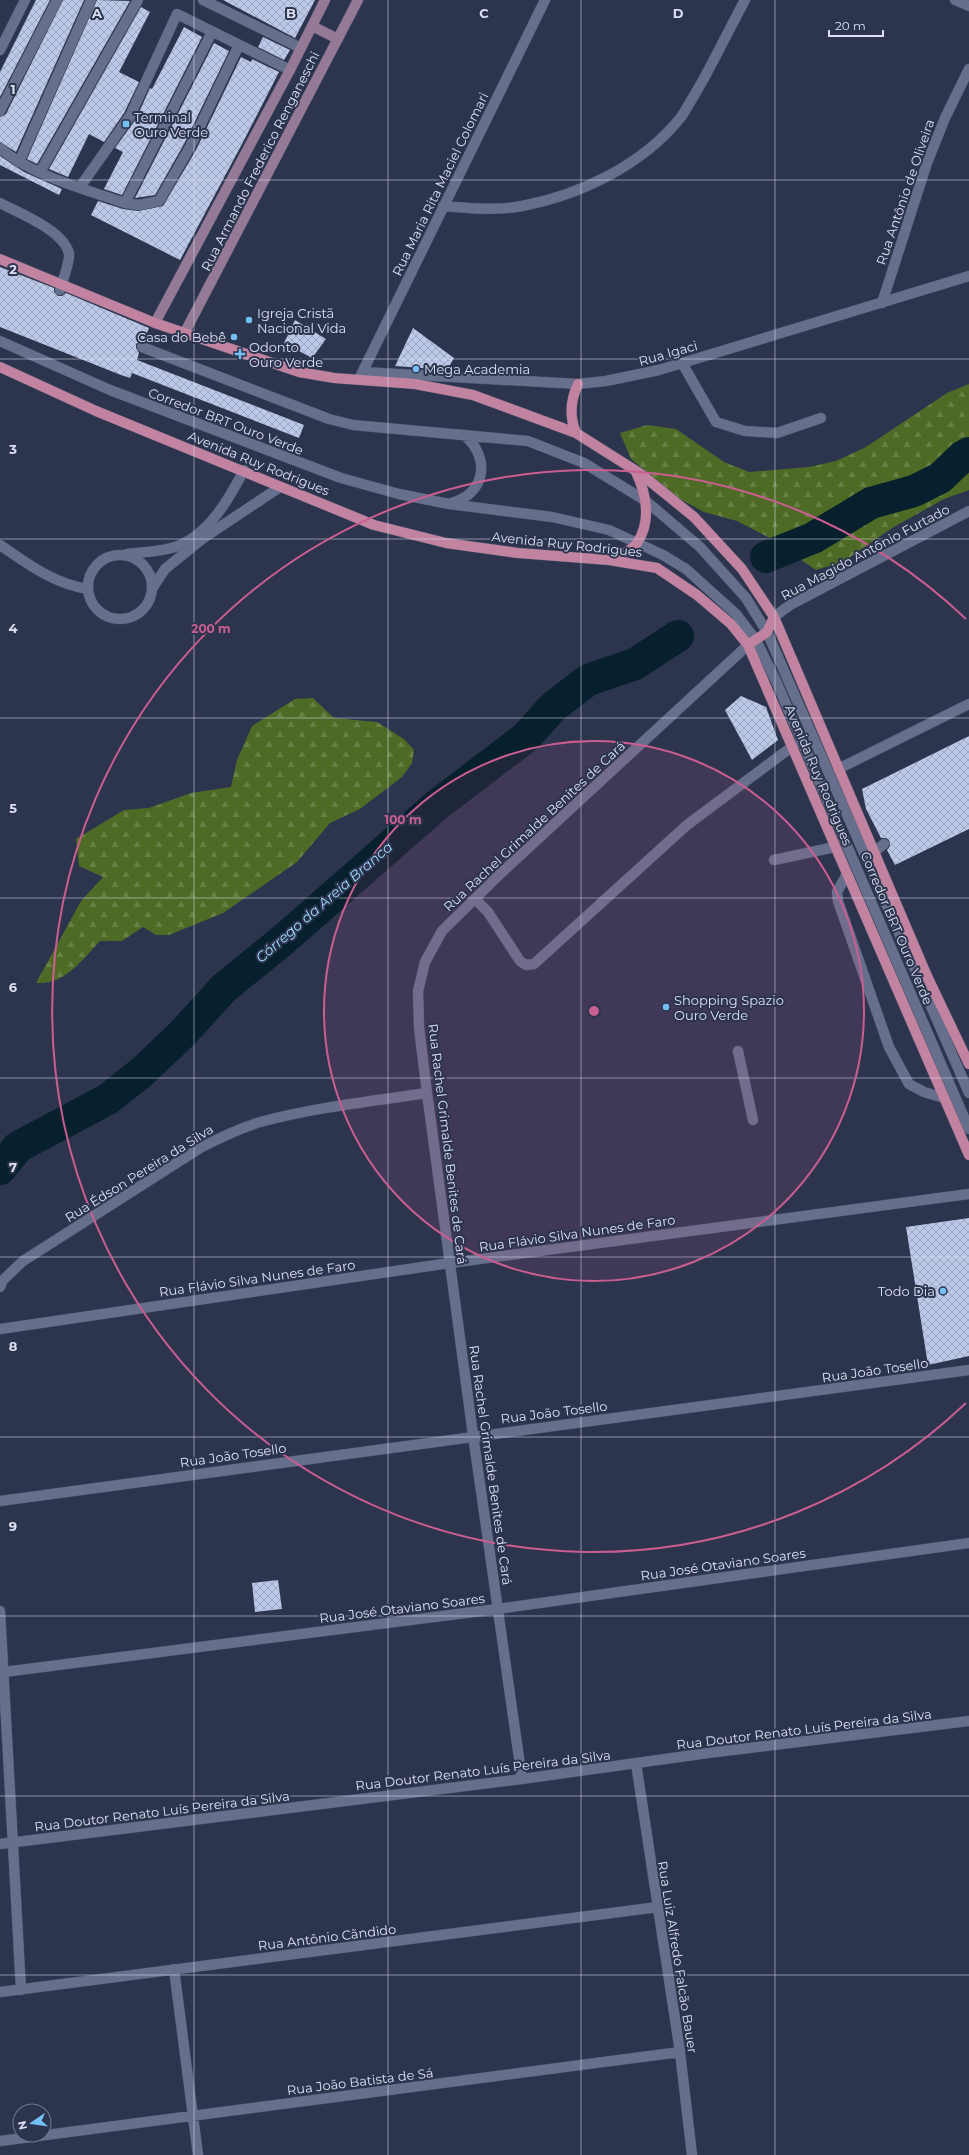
<svg xmlns="http://www.w3.org/2000/svg" width="969" height="2155" font-family="Montserrat,sans-serif">
	<defs>
		<pattern id="forest-firs" width="22" height="20" patternUnits="userSpaceOnUse"><rect width="22" height="20" fill="#4e6b25"/><path d="M5 1l3.5 6h-7zM16 11l3.5 6h-7z" fill="#678045"/></pattern>
		<pattern id="building-cross-hatch" width="8" height="8" patternUnits="userSpaceOnUse"><rect width="8" height="8" fill="#bcc8e8"/><path d="M0 0l8 8M0 8l8-8" fill="none" stroke="#9da7c0"/></pattern>
	</defs>
	<rect width="100%" height="100%" fill="#2c344e"/>
	<!-- forest -->
	<path fill="url(#forest-firs)" d="M 969,384 L 969,490 L 944,499 L 892,528 L 843,562 L 816,570 L 768,537 L 737,521 L 704,512 L 678,498 L 631,459 L 620,433 L 647,425 L 676,429 L 724,462 L 749,472 L 809,467 L 836,461 L 866,447 L 947,393 Z
		M 313,698 L 334,718 L 377,722 L 404,739 L 414,750 L 412,763 L 402,777 L 360,809 L 330,823 L 297,862 L 223,913 L 169,935 L 156,935 L 143,927 L 122,941 L 100,941 C 81,961 65,985 36,983 L 81,901 L 103,877 L 79,866 L 76,839 L 124,810 L 149,808 L 191,793 L 231,787 L 237,760 L 252,726 L 295,699 Z"/>
	<g fill="none" stroke-linecap="round" stroke-linejoin="round">
		<!-- river -->
		<path stroke="#06202d" stroke-width="32" d="M 766,557 L 813,538 L 871,503 L 914,491 L 940,478 L 962,457 L 969,453
			M 0,1169 L 18,1147 L 108,1099 L 142,1072 L 182,1034 L 224,988 L 283,940 L 437,805 L 525,738 L 553,707 L 588,680 L 635,664 L 678,636"/>
	</g>
	<!-- building -->
	<path fill="url(#building-cross-hatch)" d="M 36,0 L 50,0 L 0,97 L 0,72 Z
		M 63,0 L 84,0 L 16,152 L 0,142 L 0,117 L 6,114 Z
		M 97,0 L 130,1 L 37,164 L 27,159 Z
		M 223,0 L 315,0 L 295,38 Z
		M 141,7 L 150,12 L 119,72 L 139,82 L 124,113 L 104,142 L 89,134 L 68,177 L 49,169 Z
		M 184,27 L 202,37 L 122,195 L 104,189 L 123,152 L 115,148 L 136,119 L 150,88 L 152,89 Z
		M 263,37 L 290,50 L 284,60 L 258,47 Z
		M 214,43 L 229,51 L 184,144 L 155,195 L 135,198 Z
		M 241,57 L 251,62 L 252,59 L 279,72 L 242,144 L 180,260 L 91,215 L 98,201 L 123,209 L 138,211 L 163,206 L 196,150 Z
		M 0,156 L 24,172 L 62,189 L 59,195 L 0,165 Z
		M 0,267 L 54,288 L 54,292 L 58,296 L 62,296 L 66,293 L 149,328 L 144,341 L 141,341 L 136,344 L 136,348 L 139,353 L 137,360 L 304,425 L 299,438 L 132,373 L 130,378 L 121,375 L 0,327 Z
		M 295,320 L 326,339 L 312,358 L 284,343 Z
		M 413,328 L 454,358 L 447,370 L 395,366 Z
		M 741,696 L 766,707 L 778,740 L 752,760 L 725,710 Z
		M 969,736 L 969,829 L 895,865 L 887,850 L 890,846 L 889,840 L 886,838 L 881,838 L 866,809 L 862,789 Z
		M 969,1218 L 969,1356 L 928,1365 L 906,1227 Z
		M 278,1580 L 282,1609 L 255,1612 L 252,1583 Z"/>
	<g fill="none" stroke-linecap="round" stroke-linejoin="round">
		<defs>
			<path id="service" d="M 203,0 L 301,48
				M 0,50 L 25,0
				M 0,111 L 57,0
				M 0,148 C 30,175 87,190 125,203 L 212,32
				M 19,162 L 91,0
				M 40,172 L 138,0
				M 80,187 L 130,116 L 177,14 L 290,70
				M 0,203 C 19,213 65,231 69,254 C 70,261 62,283 60,290
				M 125,203 L 139,205 L 159,201 L 190,147 L 239,45
				M 0,341 L 110,390 L 341,478 L 399,494 L 449,504 L 552,517 L 609,530 L 663,555 L 686,569 L 736,614 L 756,640 L 776,681 L 969,1129
				M 142,347 L 329,419 L 353,425 L 528,441 L 584,463 L 646,501 L 700,547 L 746,598 L 767,632 L 969,1093
				M 682,363 L 716,422 L 745,431 L 777,433 L 821,418
				M 451,503 C 486,494 491,457 464,435
				M 0,545 C 28,564 54,584 88,589
				M 127,554 C 143,552 160,552 175,547 C 208,536 229,499 244,470
				M88 587a32 32 0 1 1 64 0a32 32 0 1 1-64 0Z
				M 152,589 L 165,569 L 202,539 L 280,487
				M 874,852 L 884,844
				M 774,860 L 835,847
				M 847,874 L 837,892 L 838,901 L 889,1047 L 909,1084 L 924,1092 L 944,1098
				M 475,899 L 488,912 L 520,961 L 526,965 L 534,964 L 687,825 L 793,746
				M 738,1051 L 753,1120"/>
			<path id="minor" d="M 443,206 C 469,208 496,211 522,206 C 580,195 643,165 681,117 C 686,110 690,102 695,94 C 713,64 728,31 745,0
				M 882,303 L 927,163 L 945,118 L 969,69
				M 363,372 L 578,384 L 606,381 L 659,370 L 969,276
				M 360,377 L 545,0
				M 774,617 L 790,605 L 969,511
				M 838,769 L 969,704
				M 0,1287 L 3,1280 L 23,1261 L 200,1148 C 221,1137 242,1127 264,1121 C 317,1107 373,1101 427,1093
				M 0,1329 L 450,1263 L 969,1194
				M 0,1501 L 969,1370
				M 0,1611 L 21,1990
				M 4,1672 L 497,1609 L 969,1543
				M 636,1763 L 680,2052 L 692,2155
				M 522,1779 L 473,1435 L 427,1093 L 419,1027 L 418,991 L 425,962 L 442,931 L 500,874 L 748,645
				M 0,1844 L 522,1779 L 708,1753 L 969,1721
				M 174,1969 L 198,2155
				M 0,1992 L 658,1907
				M 0,2141 L 680,2052"/>
			<path id="tertiary" d="M 955,0 L 969,6"/>
			<path id="secondary" d="M 312,26 L 338,39
				M 155,323 L 290,70 L 325,0
				M 184,334 L 358,0"/>
			<path id="primary" d="M 0,259 L 155,323 L 299,372 L 334,378 L 415,384 L 473,395 L 576,433 L 641,474 L 694,517 L 742,569 L 774,617 L 927,976 L 969,1064
				M 0,367 L 96,411 L 374,525 L 446,543 L 518,553 L 609,560 L 657,568 L 697,595 L 731,624 L 748,645 L 969,1155
				M 576,433 C 569,416 570,401 578,384
				M 609,560 C 618,556 631,552 637,543 C 652,521 646,493 636,472
				M 748,645 L 767,632 L 774,617"/>
		</defs>
		<!-- service casing -->
		<use href="#service" stroke="#4b5268" stroke-width="11"/>
		<!-- minor casing -->
		<use href="#minor" stroke="#4b5268" stroke-width="11"/>
		<!-- tertiary casing -->
		<use href="#tertiary" stroke="#4b5268" stroke-width="11"/>
		<!-- secondary casing -->
		<use href="#secondary" stroke="#4b5268" stroke-width="11"/>
		<!-- primary casing -->
		<use href="#primary" stroke="#4b5268" stroke-width="11"/>
		<!-- service -->
		<use href="#service" stroke="#66708d" stroke-width="10"/>
		<!-- minor -->
		<use href="#minor" stroke="#66708d" stroke-width="10"/>
		<!-- tertiary -->
		<use href="#tertiary" stroke="#66708d" stroke-width="10"/>
		<!-- secondary -->
		<use href="#secondary" stroke="#947a96" stroke-width="10"/>
		<!-- primary -->
		<use href="#primary" stroke="#c183a0" stroke-width="10"/>
	</g>
	<!-- grid -->
	<path fill="none" stroke="#dae0f1" stroke-width="1" stroke-opacity="0.55" d="M 194,0 L 194,2155M 388,0 L 388,2155M 581,0 L 581,2155M 775,0 L 775,2155M 0,180 L 969,180M 0,359 L 969,359M 0,539 L 969,539M 0,718 L 969,718M 0,898 L 969,898M 0,1078 L 969,1078M 0,1257 L 969,1257M 0,1437 L 969,1437M 0,1616 L 969,1616M 0,1796 L 969,1796M 0,1975 L 969,1975"/>
	<!-- distance rings -->
	<circle cx="594" cy="1011" r="270" fill="#ca5e90" fill-opacity=".12"/>
	<g fill="none" stroke="#ca5e90" stroke-width="2">
		<circle cx="594" cy="1011" r="270"/>
		<path d="M966 1403A541 541 0 1 1 966 619"/>
	</g>
	<!-- markers -->
	<g fill="#74c0f6" stroke="#2c344e" stroke-width="1.5">
		<rect x="122" y="120" width="8" height="8" rx="2"/>
		<circle cx="249" cy="320" r="4"/>
		<circle cx="234" cy="337" r="4"/>
		<path d="M238 348h4v4h4v4h-4v4h-4v-4h-4v-4h4z"/>
		<circle cx="416" cy="369" r="4"/>
		<circle cx="666" cy="1007" r="4"/>
		<circle cx="943" cy="1291" r="4"/>
	</g>
	<g text-anchor="middle" stroke-width="4" stroke-linejoin="round" paint-order="stroke">
		<!-- poi labels -->
		<g font-size="13" fill="#dae0f1" stroke="#2c344e" text-anchor="start">
			<text x="134" y="122">Terminal<tspan x="134" dy="15">Ouro Verde</tspan></text>
			<text x="257" y="318">Igreja Cristã<tspan x="257" dy="15">Nacional Vida</tspan></text>
			<text x="226" y="342" text-anchor="end">Casa do Bebê</text>
			<text x="249" y="352">Odonto<tspan x="249" dy="15">Ouro Verde</tspan></text>
			<text x="424" y="374">Mega Academia</text>
			<text x="674" y="1005">Shopping Spazio<tspan x="674" dy="15">Ouro Verde</tspan></text>
			<text x="935" y="1296" text-anchor="end">Todo Dia</text>
		</g>
		<!-- street labels -->
		<g font-size="13" fill="#dae0f1" stroke="#2c344e">
			<text transform="translate(260 161) rotate(-63)" y="5">Rua Armando Frederico Renganeschi</text>
			<text transform="translate(440 184) rotate(-64)" y="5">Rua Maria Rita Maciel Colomari</text>
			<text transform="translate(905 192) rotate(-71)" y="5">Rua Antônio de Oliveira</text>
			<text transform="translate(668 353) rotate(-16)" y="5">Rua Igaci</text>
			<text transform="translate(226 421) rotate(21)" y="5">Corredor BRT Ouro Verde</text>
			<text transform="translate(259 463) rotate(22)" y="5">Avenida Ruy Rodrigues</text>
			<text transform="translate(567 544) rotate(6)" y="5">Avenida Ruy Rodrigues</text>
			<text transform="translate(865 552) rotate(-28)" y="5">Rua Magido Antônio Furtado</text>
			<text transform="translate(819 775) rotate(67)" y="5">Avenida Ruy Rodrigues</text>
			<text transform="translate(534 826) rotate(-43)" y="5">Rua Rachel Grimalde Benites de Cará</text>
			<text transform="translate(897 928) rotate(67)" y="5">Corredor BRT Ouro Verde</text>
			<text transform="translate(448 1144) rotate(83)" y="5">Rua Rachel Grimalde Benites de Cará</text>
			<text transform="translate(139 1173) rotate(-32)" y="5">Rua Édson Pereira da Silva</text>
			<text transform="translate(577 1233) rotate(-8)" y="5">Rua Flávio Silva Nunes de Faro</text>
			<text transform="translate(257 1278) rotate(-8)" y="5">Rua Flávio Silva Nunes de Faro</text>
			<text transform="translate(875 1370) rotate(-8)" y="5">Rua João Tosello</text>
			<text transform="translate(554 1412) rotate(-7)" y="5">Rua João Tosello</text>
			<text transform="translate(233 1455) rotate(-8)" y="5">Rua João Tosello</text>
			<text transform="translate(491 1465) rotate(82)" y="5">Rua Rachel Grimalde Benites de Cará</text>
			<text transform="translate(723 1564) rotate(-8)" y="5">Rua José Otaviano Soares</text>
			<text transform="translate(402 1608) rotate(-7)" y="5">Rua José Otaviano Soares</text>
			<text transform="translate(804 1729) rotate(-7)" y="5">Rua Doutor Renato Luís Pereira da Silva</text>
			<text transform="translate(483 1770) rotate(-7)" y="5">Rua Doutor Renato Luís Pereira da Silva</text>
			<text transform="translate(162 1811) rotate(-7)" y="5">Rua Doutor Renato Luís Pereira da Silva</text>
			<text transform="translate(327 1937) rotate(-7)" y="5">Rua Antônio Cãndido</text>
			<text transform="translate(678 1957) rotate(81)" y="5">Rua Luiz Alfredo Falcão Bauer</text>
			<text transform="translate(360 2081) rotate(-7)" y="5">Rua João Batista de Sá</text>
		</g>
		<!-- water labels -->
		<g font-size="14" font-style="italic" fill="#9edbff" stroke="#2c344e">
			<text transform="translate(324 902) rotate(-41)" y="5">Córrego da Areia Branca</text>
		</g>
	</g>
	<g font-size="13" text-anchor="middle" font-weight="bold" fill="#dae0f1" stroke="#2c344e" stroke-width="4" stroke-linejoin="round" paint-order="stroke">
		<text x="97" y="18">A</text>
		<text x="291" y="18">B</text>
		<text x="484" y="18">C</text>
		<text x="678" y="18">D</text>
		<text x="13" y="94">1</text>
		<text x="13" y="274">2</text>
		<text x="13" y="454">3</text>
		<text x="13" y="633">4</text>
		<text x="13" y="813">5</text>
		<text x="13" y="992">6</text>
		<text x="13" y="1172">7</text>
		<text x="13" y="1351">8</text>
		<text x="13" y="1531">9</text>
	</g>
	<circle cx="594" cy="1011" r="6" fill="#ca5e90" stroke="#2c344e" stroke-width="2"/>
	<g font-size="12" text-anchor="middle" font-weight="bold" fill="#ca5e90" stroke="#2c344e" stroke-width="4" stroke-linejoin="round" paint-order="stroke">
		<text x="211" y="633">200 m</text>
		<text x="403" y="824">100 m</text>
	</g>
	<!-- north arrow -->
	<g transform="translate(32 2123) rotate(257)"><circle r="19" fill="#2c344e" stroke="#72798f"/>
	<path d="M0-3L7 15L0 10L-7 15Z" fill="#74c0f6"/>
	<text y="-6" font-size="11" font-weight="bold" text-anchor="middle" fill="#dae0f1">N</text>
	</g>
	<!-- scale -->
	<path d="M829 30v6h54v-6" fill="none" stroke="#dae0f1" stroke-width="2"/>
	<text x="835" y="30" font-size="12" fill="#dae0f1" stroke="#2c344e" stroke-width="3" paint-order="stroke">20 m</text>
</svg>
